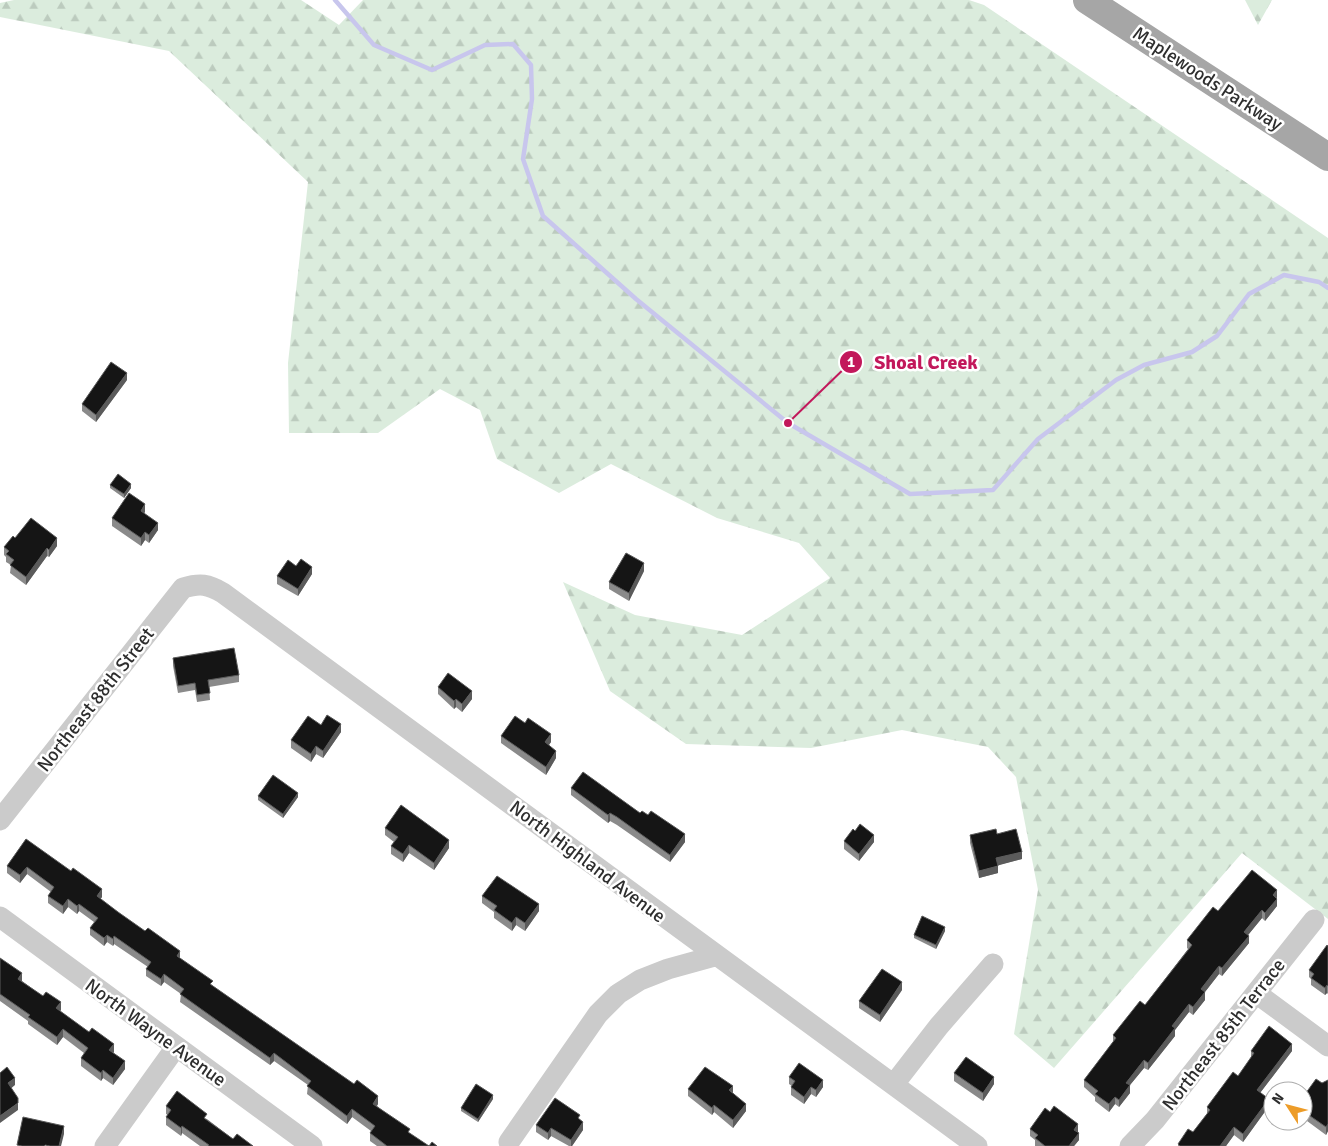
<svg xmlns="http://www.w3.org/2000/svg" width="1328" height="1146" font-family="Signika,sans-serif">
	<defs>
		<pattern id="forest-firs" width="22" height="20" patternUnits="userSpaceOnUse" patternTransform="scale(1.25)"><rect width="22" height="20" fill="#dbecdd"/><path d="M5 1l3.5 6h-7zM16 11l3.5 6h-7z" fill="#bccbbe"/></pattern>
	</defs>
	<rect width="100%" height="100%" fill="#fff"/>
	<!-- forest -->
	<path fill="url(#forest-firs)" d="M 14,0 L 301,0 L 339,25 L 363,0 L 969,0 L 984,5 L 1328,238 L 1328,919 L 1242,853 L 1054,1068 L 1014,1034 L 1038,890 L 1016,777 L 988,747 L 902,730 L 811,748 L 686,744 L 610,691 L 563,582 L 635,615 L 742,635 L 830,578 L 799,543 L 717,518 L 611,464 L 559,493 L 497,459 L 480,410 L 440,389 L 378,433 L 289,433 L 288,363 L 308,182 L 169,51 L 0,17 L 0,3 Z
		M 1245,0 L 1272,0 L 1258,25 Z"/>
	<g fill="none" stroke-linecap="round" stroke-linejoin="round">
		<!-- stream -->
		<path stroke="#c8c6ed" stroke-width="4.5" d="M 335,0 L 374,45 L 432,70 L 485,45 L 513,44 L 531,65 L 532,99 L 523,159 L 543,216 L 636,299 L 788,423 L 910,494 L 993,490 L 1038,439 L 1116,380 L 1144,365 L 1192,352 L 1217,336 L 1249,294 L 1284,275 L 1319,282 L 1328,288"/>
		<!-- minor -->
		<path stroke="#cbcbcb" stroke-width="21" d="M 0,820 L 183,588 C 200,583 208,584 223,593 L 977,1146
			M 0,917 L 312,1146
			M 1256,993 L 1328,1046
			M 894,1084 L 939,1026 L 993,964
			M 509,1142 L 598,1014 L 618,994 L 640,980 L 668,969 L 715,956
			M 105,1146 L 176,1047
			M 1130,1146 L 1155,1120 L 1314,920"/>
		<!-- major -->
		<path stroke="#a6a6a6" stroke-width="28" d="M 1087,0 L 1328,157"/>
	</g>
	<!-- wall -->
	<path fill="#8a8a8a" d="M 127,380 L 96,422 L 82,411 L 82,404 Z
		M 110,485 L 131,488 L 124,498 L 110,488 Z
		M 145,512 L 144,513 L 158,530 L 149,543 L 145,540 L 141,546 L 112,526 L 112,518 Z
		M 15,538 L 57,546 L 49,557 L 47,556 L 26,585 L 10,573 L 11,565 L 6,562 L 6,557 L 4,555 L 4,547 Z
		M 296,566 L 312,574 L 298,596 L 277,584 L 277,576 Z
		M 644,571 L 629,601 L 609,589 L 609,582 Z
		M 173,658 L 239,675 L 239,682 L 209,687 L 210,700 L 197,702 L 195,690 L 178,693 L 173,666 Z
		M 438,687 L 472,699 L 462,712 L 456,707 L 454,709 L 438,694 Z
		M 321,725 L 341,732 L 323,758 L 316,754 L 311,762 L 291,748 L 291,740 Z
		M 501,736 L 551,742 L 549,745 L 556,758 L 546,775 L 501,743 Z
		M 571,788 L 640,813 L 685,842 L 670,862 L 617,825 L 610,821 L 608,823 L 571,795 Z
		M 258,796 L 298,797 L 283,818 L 258,800 Z
		M 385,828 L 449,848 L 434,870 L 409,853 L 403,862 L 391,854 L 391,846 L 394,842 L 385,835 Z
		M 997,834 L 1022,859 L 998,865 L 998,873 L 979,878 L 970,843 L 970,835 Z
		M 26,839 L 102,897 L 100,899 L 180,958 L 213,986 L 378,1104 L 377,1106 L 410,1134 L 429,1146 L 437,1146 L 377,1146 L 370,1141 L 370,1133 L 371,1131 L 352,1117 L 347,1124 L 307,1094 L 308,1085 L 274,1061 L 270,1065 L 180,1002 L 181,994 L 164,982 L 161,986 L 146,976 L 146,969 L 148,967 L 114,944 L 113,946 L 107,942 L 104,946 L 90,935 L 90,928 L 94,922 L 79,911 L 77,914 L 68,907 L 63,914 L 48,903 L 48,896 L 51,892 L 27,874 L 20,883 L 7,873 L 7,866 Z
		M 844,841 L 874,842 L 859,861 L 844,849 Z
		M 482,896 L 539,911 L 525,931 L 516,925 L 512,931 L 494,918 L 494,912 L 482,903 Z
		M 1277,897 L 1277,906 L 1265,921 L 1262,918 L 1248,935 L 1249,943 L 1222,976 L 1219,974 L 1205,992 L 1205,1000 L 1193,1015 L 1189,1012 L 1175,1030 L 1175,1036 L 1148,1070 L 1144,1068 L 1130,1085 L 1130,1093 L 1119,1107 L 1115,1104 L 1109,1112 L 1095,1101 L 1095,1097 L 1084,1087 L 1084,1080 L 1113,1042 L 1113,1035 L 1145,1005 L 1188,949 L 1187,948 L 1187,940 L 1218,911 Z
		M 945,931 L 936,949 L 914,938 L 914,935 Z
		M 1328,946 L 1328,994 L 1327,993 L 1325,995 L 1311,985 L 1311,979 L 1309,977 L 1309,970 Z
		M 0,958 L 22,981 L 61,1010 L 60,1011 L 114,1052 L 113,1053 L 125,1069 L 113,1085 L 103,1078 L 101,1081 L 81,1066 L 81,1058 L 84,1053 L 63,1037 L 57,1045 L 28,1024 L 28,1021 L 0,1001 Z
		M 902,990 L 880,1022 L 859,1008 L 859,1001 Z
		M 1251,1051 L 1292,1051 L 1260,1093 L 1269,1106 L 1243,1142 L 1234,1135 L 1226,1146 L 1178,1146 L 1178,1144 L 1193,1132 L 1207,1114 L 1207,1107 L 1238,1076 L 1251,1058 Z
		M 954,1073 L 994,1084 L 983,1101 L 954,1081 Z
		M 789,1077 L 823,1087 L 816,1097 L 811,1094 L 804,1104 L 791,1095 L 791,1087 L 792,1086 L 789,1084 Z
		M 1328,1080 L 1328,1131 L 1326,1135 L 1303,1118 L 1303,1097 L 1322,1083 Z
		M 688,1089 L 733,1093 L 746,1111 L 733,1128 L 714,1112 L 712,1115 L 688,1096 Z
		M 493,1099 L 478,1122 L 461,1111 L 461,1108 Z
		M 166,1106 L 207,1119 L 233,1139 L 253,1146 L 200,1146 L 182,1133 L 181,1136 L 166,1125 L 166,1117 L 168,1115 L 166,1114 Z
		M 580,1120 L 583,1130 L 572,1146 L 569,1146 L 551,1136 L 548,1140 L 536,1132 L 536,1125 Z
		M 1030,1129 L 1078,1132 L 1079,1140 L 1074,1146 L 1035,1146 L 1035,1140 L 1030,1136 Z"/>
	<!-- shaded-wall -->
	<path fill="#5b5b5b" d="M 127,373 L 127,380 L 96,422 L 96,415 Z
		M 131,484 L 131,488 L 124,498 L 124,494 Z
		M 145,504 L 145,512 L 141,518 L 141,511 Z
		M 158,523 L 158,530 L 149,543 L 149,535 Z
		M 145,532 L 145,540 L 141,546 L 141,538 Z
		M 57,538 L 57,546 L 49,557 L 49,550 Z
		M 47,548 L 47,556 L 26,585 L 26,577 Z
		M 644,563 L 644,571 L 629,601 L 629,593 Z
		M 312,567 L 312,574 L 298,596 L 298,589 Z
		M 472,691 L 472,699 L 462,712 L 462,704 Z
		M 456,699 L 456,707 L 454,709 L 454,701 Z
		M 341,724 L 341,732 L 323,758 L 323,751 Z
		M 551,734 L 551,742 L 545,750 L 545,742 Z
		M 316,746 L 316,754 L 311,762 L 311,754 Z
		M 556,751 L 556,758 L 546,775 L 546,767 Z
		M 298,793 L 298,797 L 283,818 L 283,814 Z
		M 610,813 L 610,821 L 608,823 L 608,815 Z
		M 685,834 L 685,842 L 670,862 L 670,855 Z
		M 874,835 L 874,842 L 859,861 L 859,854 Z
		M 449,840 L 449,848 L 434,870 L 434,863 Z
		M 409,845 L 409,853 L 403,862 L 403,854 Z
		M 1022,852 L 1022,859 L 996,866 L 996,858 Z
		M 998,866 L 998,873 L 979,878 L 979,871 Z
		M 27,867 L 27,874 L 20,883 L 20,875 Z
		M 102,889 L 102,897 L 97,904 L 97,896 Z
		M 1277,890 L 1277,897 L 1273,903 L 1273,895 Z
		M 68,899 L 68,907 L 63,914 L 63,906 Z
		M 1277,899 L 1277,906 L 1265,921 L 1265,913 Z
		M 79,904 L 79,911 L 77,914 L 77,906 Z
		M 539,904 L 539,911 L 525,931 L 525,923 Z
		M 1262,910 L 1262,918 L 1244,940 L 1244,932 Z
		M 516,917 L 516,925 L 512,931 L 512,923 Z
		M 945,927 L 945,931 L 936,949 L 936,945 Z
		M 107,935 L 107,942 L 104,946 L 104,938 Z
		M 114,936 L 114,944 L 113,946 L 113,939 Z
		M 1249,936 L 1249,943 L 1222,976 L 1222,968 Z
		M 180,951 L 180,958 L 177,956 Z
		M 1219,966 L 1219,974 L 1201,997 L 1201,989 Z
		M 22,973 L 22,981 L 18,986 L 18,979 Z
		M 164,974 L 164,982 L 161,986 L 161,979 Z
		M 902,982 L 902,990 L 880,1022 L 880,1015 Z
		M 1327,985 L 1327,993 L 1325,995 L 1325,988 Z
		M 1205,992 L 1205,1000 L 1193,1015 L 1193,1007 Z
		M 61,1002 L 61,1010 L 56,1016 L 56,1008 Z
		M 1189,1004 L 1189,1012 L 1175,1030 L 1175,1036 L 1148,1070 L 1148,1063 L 1172,1026 Z
		M 63,1029 L 63,1037 L 57,1045 L 57,1037 Z
		M 114,1044 L 114,1052 L 109,1057 L 109,1050 Z
		M 1292,1044 L 1292,1051 L 1257,1097 L 1257,1090 Z
		M 274,1053 L 274,1061 L 270,1065 L 270,1058 Z
		M 1144,1060 L 1144,1068 L 1130,1085 L 1130,1093 L 1119,1107 L 1119,1100 L 1126,1083 Z
		M 125,1061 L 125,1069 L 113,1085 L 113,1078 Z
		M 103,1070 L 103,1078 L 101,1081 L 101,1073 Z
		M 994,1077 L 994,1084 L 983,1101 L 983,1093 Z
		M 15,1078 L 15,1085 L 8,1091 L 8,1083 Z
		M 823,1080 L 823,1087 L 816,1097 L 816,1090 Z
		M 733,1086 L 733,1093 L 729,1090 Z
		M 811,1087 L 811,1094 L 804,1104 L 804,1097 Z
		M 493,1095 L 493,1099 L 478,1122 L 478,1119 Z
		M 378,1096 L 378,1104 L 373,1111 L 373,1104 Z
		M 1115,1097 L 1115,1104 L 1109,1112 L 1109,1104 Z
		M 1269,1099 L 1269,1106 L 1243,1142 L 1243,1134 Z
		M 18,1103 L 18,1110 L 0,1123 L 0,1116 Z
		M 746,1104 L 746,1111 L 733,1128 L 733,1120 Z
		M 714,1105 L 714,1112 L 712,1115 L 712,1108 Z
		M 352,1109 L 352,1117 L 347,1124 L 347,1116 Z
		M 583,1122 L 583,1130 L 572,1146 L 571,1146 L 571,1140 Z
		M 1078,1124 L 1078,1132 L 1074,1137 L 1074,1130 Z
		M 1328,1124 L 1328,1131 L 1326,1135 L 1326,1127 Z
		M 64,1126 L 64,1134 L 61,1146 L 59,1146 Z
		M 182,1126 L 182,1133 L 181,1136 L 181,1128 Z
		M 1234,1127 L 1234,1135 L 1226,1146 L 1220,1146 Z
		M 551,1128 L 551,1136 L 548,1140 L 548,1133 Z
		M 1079,1133 L 1079,1140 L 1074,1146 L 1069,1146 Z"/>
	<!-- building -->
	<path fill="#151515" stroke="#5b5b5b" d="M 111,362 L 127,373 L 96,415 L 82,404 Z
		M 118,474 L 131,484 L 124,494 L 110,485 Z
		M 129,493 L 145,504 L 141,511 L 158,523 L 149,535 L 145,532 L 141,538 L 112,518 Z
		M 31,518 L 57,538 L 49,550 L 47,548 L 26,577 L 10,565 L 14,560 L 6,554 L 9,551 L 4,547 L 13,536 L 15,538 Z
		M 626,553 L 644,563 L 629,593 L 609,582 Z
		M 301,559 L 312,567 L 298,589 L 277,576 L 288,560 L 296,566 Z
		M 234,648 L 239,675 L 208,680 L 210,693 L 197,695 L 195,683 L 178,686 L 173,658 Z
		M 448,673 L 472,691 L 462,704 L 456,699 L 454,701 L 438,687 Z
		M 327,715 L 341,724 L 323,751 L 316,746 L 311,754 L 291,740 L 308,716 L 321,725 Z
		M 515,716 L 525,723 L 528,718 L 551,734 L 545,742 L 556,751 L 546,767 L 501,736 Z
		M 583,772 L 640,813 L 642,811 L 648,815 L 651,811 L 685,834 L 670,855 L 617,817 L 610,813 L 608,815 L 571,788 Z
		M 273,775 L 298,793 L 283,814 L 258,796 Z
		M 401,805 L 449,840 L 434,863 L 409,845 L 403,854 L 391,846 L 398,837 L 385,828 Z
		M 860,824 L 874,835 L 859,854 L 844,841 L 853,829 L 855,831 Z
		M 996,829 L 997,834 L 1016,829 L 1022,852 L 996,858 L 998,866 L 979,871 L 970,835 Z
		M 26,839 L 71,871 L 73,868 L 102,889 L 97,896 L 118,912 L 145,931 L 148,928 L 180,951 L 177,956 L 213,981 L 210,984 L 354,1084 L 357,1080 L 378,1096 L 373,1104 L 410,1129 L 408,1132 L 429,1146 L 432,1142 L 437,1146 L 387,1146 L 370,1133 L 375,1126 L 352,1109 L 347,1116 L 307,1086 L 311,1081 L 274,1053 L 270,1058 L 180,994 L 184,989 L 164,974 L 161,979 L 146,969 L 151,962 L 114,936 L 113,939 L 107,935 L 104,938 L 90,928 L 98,918 L 79,904 L 77,906 L 68,899 L 63,906 L 48,896 L 54,887 L 27,867 L 20,875 L 7,866 Z
		M 1252,870 L 1277,890 L 1273,895 L 1277,899 L 1265,913 L 1262,910 L 1244,932 L 1249,936 L 1222,968 L 1219,966 L 1201,989 L 1205,992 L 1193,1007 L 1189,1004 L 1172,1026 L 1175,1028 L 1148,1063 L 1144,1060 L 1126,1083 L 1130,1085 L 1119,1100 L 1115,1097 L 1109,1104 L 1095,1094 L 1098,1091 L 1084,1080 L 1116,1038 L 1113,1035 L 1140,1001 L 1145,1005 L 1192,945 L 1187,940 L 1213,907 L 1218,911 Z
		M 497,876 L 539,904 L 525,923 L 516,917 L 512,923 L 494,910 L 497,906 L 482,896 Z
		M 922,916 L 945,927 L 936,945 L 914,935 Z
		M 1327,945 L 1328,946 L 1328,986 L 1327,985 L 1325,988 L 1311,978 L 1314,974 L 1309,970 Z
		M 0,958 L 22,973 L 18,979 L 43,996 L 46,992 L 61,1002 L 56,1008 L 89,1032 L 92,1028 L 114,1044 L 109,1050 L 125,1061 L 113,1078 L 103,1070 L 101,1073 L 81,1058 L 88,1048 L 63,1029 L 57,1037 L 28,1017 L 30,1015 L 0,994 Z
		M 882,969 L 902,982 L 880,1015 L 859,1001 Z
		M 1269,1026 L 1292,1044 L 1257,1090 L 1269,1099 L 1243,1134 L 1234,1127 L 1220,1146 L 1180,1146 L 1178,1144 L 1188,1129 L 1193,1132 L 1210,1110 L 1207,1107 L 1233,1072 L 1238,1076 L 1254,1053 L 1251,1051 Z
		M 966,1057 L 994,1077 L 983,1093 L 954,1073 Z
		M 799,1063 L 823,1080 L 816,1090 L 811,1087 L 804,1097 L 791,1087 L 795,1081 L 789,1077 Z
		M 7,1067 L 15,1078 L 8,1083 L 18,1098 L 18,1103 L 0,1116 L 0,1073 Z
		M 705,1067 L 733,1086 L 729,1090 L 746,1104 L 733,1120 L 714,1105 L 712,1108 L 688,1089 Z
		M 1316,1079 L 1322,1083 L 1328,1080 L 1328,1124 L 1326,1127 L 1303,1111 L 1303,1107 L 1305,1103 L 1303,1101 L 1303,1097 Z
		M 476,1084 L 493,1095 L 478,1119 L 461,1108 Z
		M 177,1091 L 207,1114 L 204,1118 L 233,1139 L 237,1134 L 253,1146 L 208,1146 L 209,1145 L 182,1126 L 181,1128 L 166,1117 L 171,1110 L 166,1106 Z
		M 555,1098 L 580,1115 L 578,1118 L 583,1122 L 571,1140 L 551,1128 L 548,1133 L 536,1125 Z
		M 1054,1106 L 1078,1124 L 1074,1130 L 1079,1133 L 1069,1146 L 1045,1146 L 1035,1138 L 1038,1135 L 1030,1129 L 1045,1108 L 1050,1112 Z
		M 23,1117 L 64,1126 L 59,1146 L 50,1146 L 45,1145 L 44,1146 L 22,1146 L 17,1145 Z"/>
	<g text-anchor="middle" stroke-width="5" stroke-linejoin="round" paint-order="stroke">
		<!-- street labels -->
		<g font-size="19" fill="#2e2e2e" stroke="#fff">
			<text transform="translate(1208 78) rotate(33)" y="7">Maplewoods Parkway</text>
			<text transform="translate(95 699) rotate(-52)" y="7">Northeast 88th Street</text>
			<text transform="translate(588 861) rotate(37)" y="7">North Highland Avenue</text>
			<text transform="translate(156 1032) rotate(36)" y="7">North Wayne Avenue</text>
			<text transform="translate(1223 1034) rotate(-52)" y="7">Northeast 85th Terrace</text>
		</g>
	</g>
	<!-- callouts -->
	<path fill="none" stroke="#c2185b" stroke-width="2" d="M788 423L851 362"/>
	<g fill="#c2185b" stroke="#fff" stroke-width="2">
		<circle cx="788" cy="423" r="5"/>
		<circle cx="851" cy="362" r="12"/>
	</g>
	<g font-size="15" text-anchor="middle" font-weight="bold" fill="#fff">
		<text x="851" y="367">1</text>
	</g>
	<g font-size="20" text-anchor="middle" font-weight="bold" fill="#c2185b" stroke="#fff" stroke-width="5" stroke-linejoin="round" paint-order="stroke">
		<text x="926" y="369">Shoal Creek</text>
	</g>
	<!-- north arrow -->
	<g transform="translate(1288 1106) rotate(306)"><circle r="24" fill="#ffffff" stroke="#ababab"/>
	<path d="M0-4L9 19L0 12L-9 19Z" fill="#ed9c28"/>
	<text y="-8" font-size="14" font-weight="bold" text-anchor="middle" fill="#2e2e2e">N</text>
	</g>
</svg>
